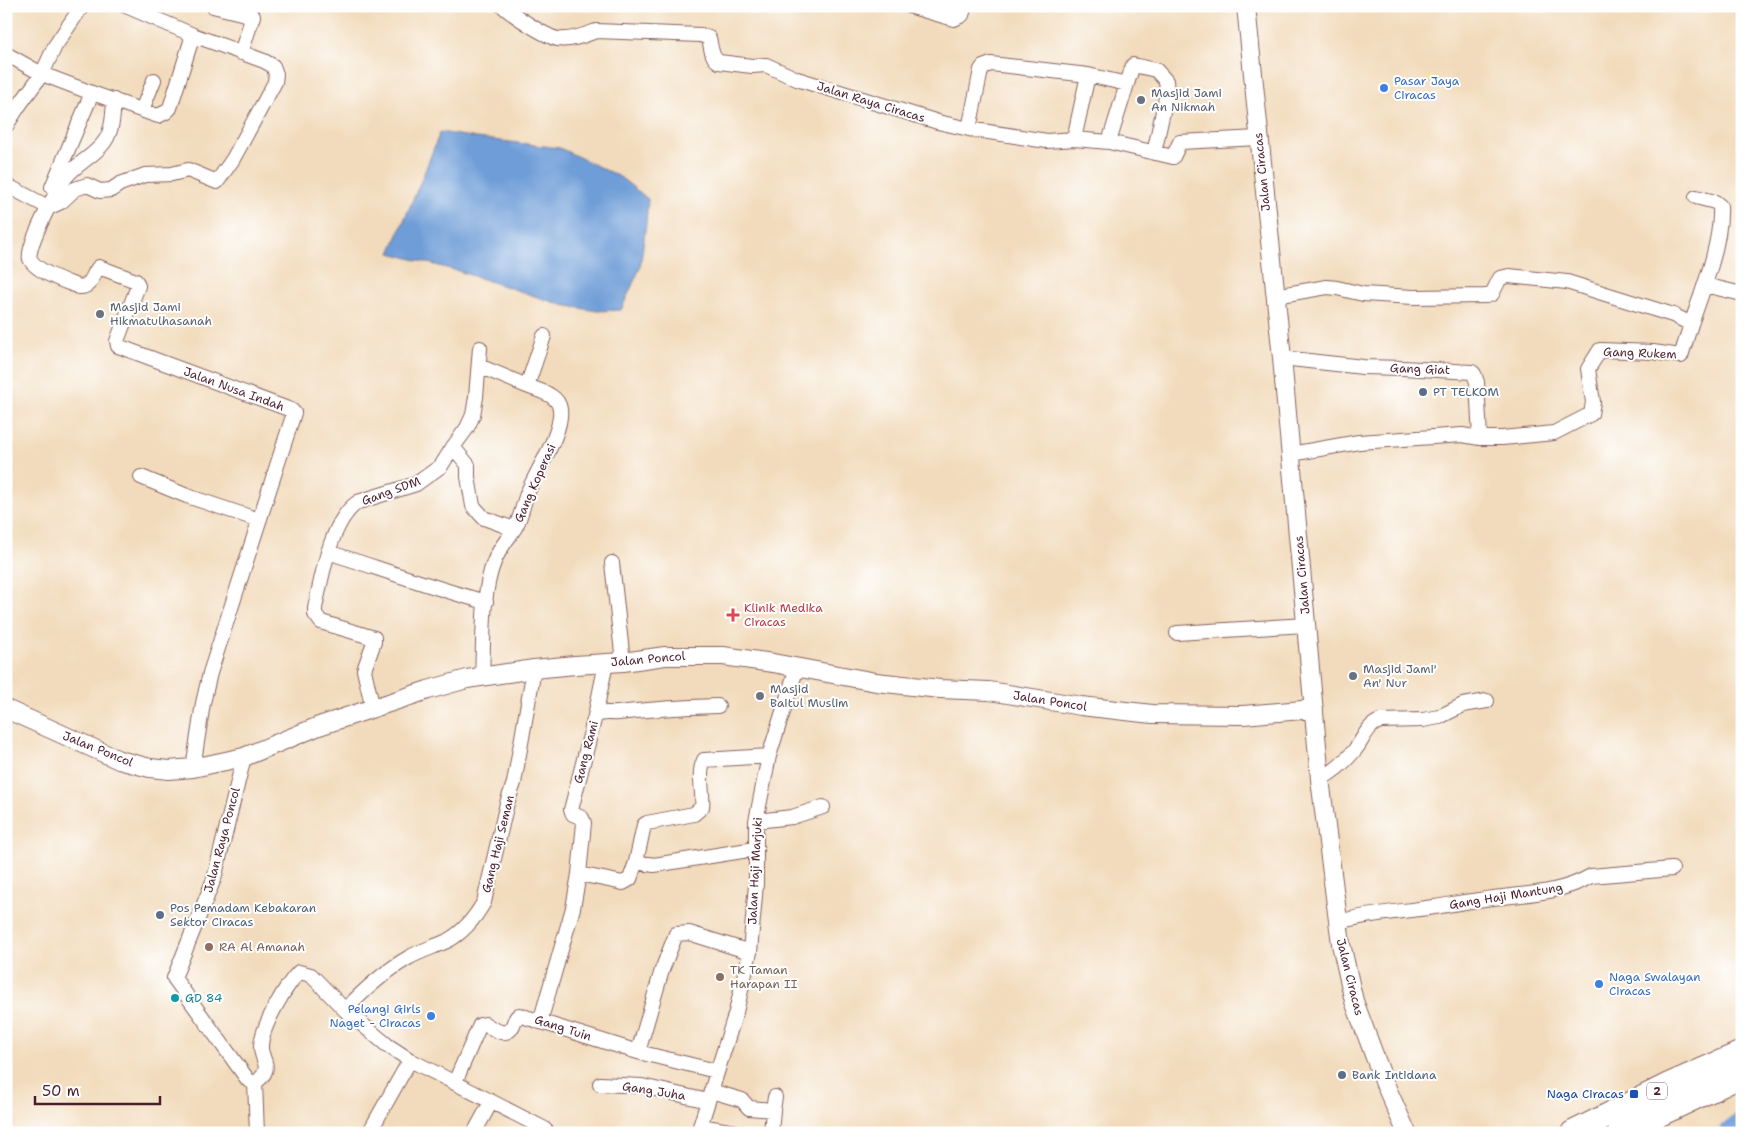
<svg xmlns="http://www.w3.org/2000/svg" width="1748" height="1139" font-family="'Shantell Sans',sans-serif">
	<rect width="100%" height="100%" fill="#fff"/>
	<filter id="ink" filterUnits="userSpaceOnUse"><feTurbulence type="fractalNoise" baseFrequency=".02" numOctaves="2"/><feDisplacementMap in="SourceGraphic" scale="10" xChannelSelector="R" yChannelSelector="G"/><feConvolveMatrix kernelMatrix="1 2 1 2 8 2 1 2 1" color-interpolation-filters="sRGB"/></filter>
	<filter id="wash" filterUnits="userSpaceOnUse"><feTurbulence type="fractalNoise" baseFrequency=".0096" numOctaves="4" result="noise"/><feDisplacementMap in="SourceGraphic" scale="20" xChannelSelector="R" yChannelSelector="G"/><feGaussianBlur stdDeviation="1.12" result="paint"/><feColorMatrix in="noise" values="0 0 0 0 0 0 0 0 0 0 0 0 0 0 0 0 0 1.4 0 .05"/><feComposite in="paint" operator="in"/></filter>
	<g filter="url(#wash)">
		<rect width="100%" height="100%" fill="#f2dbbc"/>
		<!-- water -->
		<path fill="#6e9dd7" stroke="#5c5e81" d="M 440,132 L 477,138 L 560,148 L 620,177 L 648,199 L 646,224 L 640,268 L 621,310 L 597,311 L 562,305 L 458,271 L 390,253 L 423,176 Z"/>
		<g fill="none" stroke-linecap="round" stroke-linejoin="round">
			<!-- river -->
			<path stroke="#6e9dd7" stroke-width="30" d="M 1735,1133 L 1742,1128"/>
		</g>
	</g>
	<g filter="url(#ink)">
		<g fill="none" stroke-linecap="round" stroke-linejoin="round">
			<defs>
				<path id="minor" d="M 213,6 L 253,16 L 241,53
					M 503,6 C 513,15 546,37 558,39 C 570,41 585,35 596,31 L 701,35 L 709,38 C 711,46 711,58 719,62 L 752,66 L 766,65 L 797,79 L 938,122 L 969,129 L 1047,141 L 1074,139 L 1109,142 L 1173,157 L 1180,142 L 1259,138
					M 909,6 L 954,19 L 962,15 L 965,6
					M 6,54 L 42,74 L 92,93 L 158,116 L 166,112 L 170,108 L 193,35
					M 114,100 C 113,114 113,129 105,141 C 95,156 77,163 66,177 C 58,188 25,248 30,259 C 36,272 67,282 79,287 C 92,288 92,274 99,267 L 136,281 L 138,286 L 117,341 L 118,346 L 291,410 L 294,413 L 210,673 L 203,703 L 193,768
					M 142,110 L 154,80
					M 6,126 L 18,107 L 42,74 L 55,46 L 82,6
					M 969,129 L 981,70 L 983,67 L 991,64 L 1088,75
					M 1074,139 L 1088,75 L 1127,84 L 1133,65 L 1156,70 L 1166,81 L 1167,93 L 1154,153
					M 1109,142 L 1127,84
					M 6,185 L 48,207
					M 52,187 L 92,93
					M 48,208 L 61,202 L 75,189 L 87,185 L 100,191 L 111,190 L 120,184 L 145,175 L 172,174 L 188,170 L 217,182 L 233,159 L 275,82 L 276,74 L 273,66 L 264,61 L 193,35 L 126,6
					M 1705,285 L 1742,294
					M 1275,296 L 1327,287 L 1337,288 L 1363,294 L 1413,297 L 1486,296 L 1492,294 L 1500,278 L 1509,276 L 1567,282 L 1673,315 L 1691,324 C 1703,290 1722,242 1720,206 L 1715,202 L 1696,197
					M 1282,358 L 1363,367 L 1403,368 L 1472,372 L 1474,374 L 1477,382 L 1480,438
					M 479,366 L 527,386
					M 453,447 L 468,465 L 468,477 L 473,506 L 484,518 L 514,529
					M 1291,454 L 1359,442 L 1462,435 L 1480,438 L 1502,438 L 1554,433 L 1591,414 L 1593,402 L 1588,369 L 1600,350 L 1653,352 L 1681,356 L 1691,324
					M 141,477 L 187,496 L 259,520
					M 328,552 C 381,569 433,588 486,602
					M 612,563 L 623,662
					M 1177,633 L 1306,625
					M 482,676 C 484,640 481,595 494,562 C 499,548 509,538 516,526 C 521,516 523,505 527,494 C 536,471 563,433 560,409 C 558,394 539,391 527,386 L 544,336
					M 373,709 L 364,670 L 374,642 L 374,638 L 321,622 L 315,614 L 315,608 C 322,577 330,521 358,502 L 416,484 L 441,466 L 453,447 L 467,428 L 473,415 L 476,397 L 480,348
					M 595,716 C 603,711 610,714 618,713 C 652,709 684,707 718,706
					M 244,757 L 214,879 L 174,978 L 248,1080 L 255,1083 C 259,1080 264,1076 265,1071 C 268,1064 261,1056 261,1048 C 260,1029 286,985 299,972 L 311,975 L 345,1010 L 387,1045 L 410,1060 L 543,1128 L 548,1133
					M 1320,779 C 1334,772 1344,763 1354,751 C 1363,741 1366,726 1380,721 L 1423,720 L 1439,717 L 1463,705 L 1487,701
					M 756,821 L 792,817 L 823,807
					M 636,862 L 644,825 L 647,823 L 694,814 L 702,807 C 704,793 697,773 704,760 L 769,756
					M 579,874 L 584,823 L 582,818 L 573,814 L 571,810 L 595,716 L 606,663
					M 1339,922 C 1369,913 1402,912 1434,907 C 1454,904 1474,900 1494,898 C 1528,894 1562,893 1591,876 L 1672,869
					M 345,1010 C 364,990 384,972 408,958 C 420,951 434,947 447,941 C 464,932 475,918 484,902 L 507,803 L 514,783 L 534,669
					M 540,1022 L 573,908 L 579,874 L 623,883 L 630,879 L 636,862 L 654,865 L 755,849
					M 638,1052 L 662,970 L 676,934 L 689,933 L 750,952
					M 455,1082 L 480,1025 L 485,1024 C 493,1029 507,1039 513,1025 C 515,1020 515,1018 519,1015 L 638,1052 L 716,1071
					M 255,1083 L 257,1133
					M 600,1084 L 642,1086 L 708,1101
					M 711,1091 L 742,1100 L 749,1108 L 773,1110 L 775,1097
					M 700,1126 L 741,1133
					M 369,1133 L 410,1060
					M 474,1133 L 491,1102
					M 698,1133 L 736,1012 L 750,952 L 756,884 L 756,821 L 769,756 L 797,667
					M 771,1133 L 773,1110"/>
				<path id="tertiary" d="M 1246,6 L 1282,358 L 1320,779 L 1341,944 L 1354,1001 L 1385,1084 L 1407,1133
					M 6,709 L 119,760 L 150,768 L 169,770 L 193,768 L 244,757 L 319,726 L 428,690 L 467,679 L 534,669 L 575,665 L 623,662 L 665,656 L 723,656 L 773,663 L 876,682 L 940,689 L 989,691 L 1081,706 L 1152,714 L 1243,715 L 1314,709"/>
				<path id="trunk" d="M 1573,1133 L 1669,1085 L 1742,1053
					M 1620,1133 L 1742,1075"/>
			</defs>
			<!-- minor casing -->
			<use href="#minor" stroke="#85615e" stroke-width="16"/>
			<!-- tertiary casing -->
			<use href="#tertiary" stroke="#85615e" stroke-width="20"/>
			<!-- trunk casing -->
			<use href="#trunk" stroke="#85615e" stroke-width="26"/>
			<!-- minor -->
			<use href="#minor" stroke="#fff" stroke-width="14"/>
			<!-- tertiary -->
			<use href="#tertiary" stroke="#fff" stroke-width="18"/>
			<!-- trunk -->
			<use href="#trunk" stroke="#fff" stroke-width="24"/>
		</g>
	</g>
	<!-- markers -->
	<g fill="#3f7fe0" stroke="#fff" stroke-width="2">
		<circle cx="1384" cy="88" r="5"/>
		<circle cx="1599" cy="984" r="5"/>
		<circle cx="431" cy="1016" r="5"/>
	</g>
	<g fill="#6b7280" stroke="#fff" stroke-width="2">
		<circle cx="1141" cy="100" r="5"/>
		<circle cx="100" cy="314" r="5"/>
		<circle cx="1353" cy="676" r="5"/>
		<circle cx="760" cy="696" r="5"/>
	</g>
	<g fill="#5c6f8a" stroke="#fff" stroke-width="2">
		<circle cx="1423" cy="392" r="5"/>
		<circle cx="160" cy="915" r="5"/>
		<circle cx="1342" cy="1075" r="5"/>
	</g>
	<path fill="#e0444e" stroke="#fff" stroke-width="2" d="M730.5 607.5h5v5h5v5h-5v5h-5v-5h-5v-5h5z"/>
	<g fill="#8d6e63" stroke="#fff" stroke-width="2">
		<circle cx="209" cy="947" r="5"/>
		<circle cx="720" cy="977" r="5"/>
	</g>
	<circle fill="#0f9aa8" stroke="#fff" stroke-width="2" cx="175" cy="998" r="5"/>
	<rect fill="#1a4fb4" stroke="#fff" stroke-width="2" x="1629" y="1089" width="10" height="10" rx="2.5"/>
	<g text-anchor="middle" stroke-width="4" stroke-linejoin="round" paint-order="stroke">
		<!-- shield labels -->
		<rect fill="#fff" stroke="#80626b" stroke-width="1" x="1647" y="1082.5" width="20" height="17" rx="4"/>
		<g font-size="11" font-weight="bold" fill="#4a1f2b">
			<text x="1657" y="1095">2</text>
		</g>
		<!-- shop labels -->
		<g font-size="12" fill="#366cbe" stroke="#fff" text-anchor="start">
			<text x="1394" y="85">Pasar Jaya<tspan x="1394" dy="14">Ciracas</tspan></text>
			<text x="1609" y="981">Naga Swalayan<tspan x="1609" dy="14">Ciracas</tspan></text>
			<text x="421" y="1013" text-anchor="end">Pelangi Girls<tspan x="421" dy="14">Naget - Ciracas</tspan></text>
		</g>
		<!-- worship labels -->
		<g font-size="12" fill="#5b616d" stroke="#fff" text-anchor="start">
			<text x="1151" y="97">Masjid Jami<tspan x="1151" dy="14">An Nikmah</tspan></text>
			<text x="110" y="311">Masjid Jami<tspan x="110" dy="14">Hikmatulhasanah</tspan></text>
			<text x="1363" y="673">Masjid Jami'<tspan x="1363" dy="14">An' Nur</tspan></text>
			<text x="770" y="693">Masjid<tspan x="770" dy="14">Baitul Muslim</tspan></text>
		</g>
		<!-- street labels -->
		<g font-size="12" fill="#4a1f2b" stroke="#fff">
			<text transform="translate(871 102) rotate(17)" y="4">Jalan Raya Ciracas</text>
			<text transform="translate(1262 172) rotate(-96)" y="4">Jalan Ciracas</text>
			<text transform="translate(1640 353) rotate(2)" y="4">Gang Rukem</text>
			<text transform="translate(1420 369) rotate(2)" y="4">Gang Giat</text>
			<text transform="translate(234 389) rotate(20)" y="4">Jalan Nusa Indah</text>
			<text transform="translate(535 483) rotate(-66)" y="4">Gang Koperasi</text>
			<text transform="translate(391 491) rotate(-20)" y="4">Gang SDM</text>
			<text transform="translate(1302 575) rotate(-95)" y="4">Jalan Ciracas</text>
			<text transform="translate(648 659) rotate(-5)" y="4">Jalan Poncol</text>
			<text transform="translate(1050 701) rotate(9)" y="4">Jalan Poncol</text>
			<text transform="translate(98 749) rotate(22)" y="4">Jalan Poncol</text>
			<text transform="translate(586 752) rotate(-75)" y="4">Gang Rami</text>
			<text transform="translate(222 840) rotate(-75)" y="4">Jalan Raya Poncol</text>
			<text transform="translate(498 844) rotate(-76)" y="4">Gang Haji Seman</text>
			<text transform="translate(755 871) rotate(-87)" y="4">Jalan Haji Marjuki</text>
			<text transform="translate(1506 896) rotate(-9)" y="4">Gang Haji Mantung</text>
			<text transform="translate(1350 977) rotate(76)" y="4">Jalan Ciracas</text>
			<text transform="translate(563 1028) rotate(18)" y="4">Gang Tuin</text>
			<text transform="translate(654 1091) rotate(9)" y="4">Gang Juha</text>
		</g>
		<!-- service labels -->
		<g font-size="12" fill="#4e5e75" stroke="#fff" text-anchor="start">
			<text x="1433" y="396">PT TELKOM</text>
			<text x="170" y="912">Pos Pemadam Kebakaran<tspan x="170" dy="14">Sektor Ciracas</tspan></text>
			<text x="1352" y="1079">Bank Intidana</text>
		</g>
		<!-- health labels -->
		<g font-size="12" fill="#be3a42" stroke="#fff" text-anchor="start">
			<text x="744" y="612">Klinik Medika<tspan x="744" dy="14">Ciracas</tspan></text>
		</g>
		<!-- education labels -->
		<g font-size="12" fill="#785e54" stroke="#fff" text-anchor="start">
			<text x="219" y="951">RA Al Amanah</text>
			<text x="730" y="974">TK Taman<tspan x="730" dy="14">Harapan II</tspan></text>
		</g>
		<!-- culture labels -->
		<g font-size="12" fill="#0d838f" stroke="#fff" text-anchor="start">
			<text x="185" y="1002">GD 84</text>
		</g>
		<!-- transit labels -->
		<g font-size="12" fill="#164399" stroke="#fff" text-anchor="end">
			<text x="1624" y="1098">Naga Ciracas</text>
		</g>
	</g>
	<!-- margin -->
	<rect width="1748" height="1139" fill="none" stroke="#fff" stroke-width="25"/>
	<!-- scale -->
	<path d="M35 1096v8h125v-8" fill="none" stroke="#4a1f2b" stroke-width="2.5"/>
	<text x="42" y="1096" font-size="15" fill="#4a1f2b" stroke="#ffffff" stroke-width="4" paint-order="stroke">50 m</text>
</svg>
